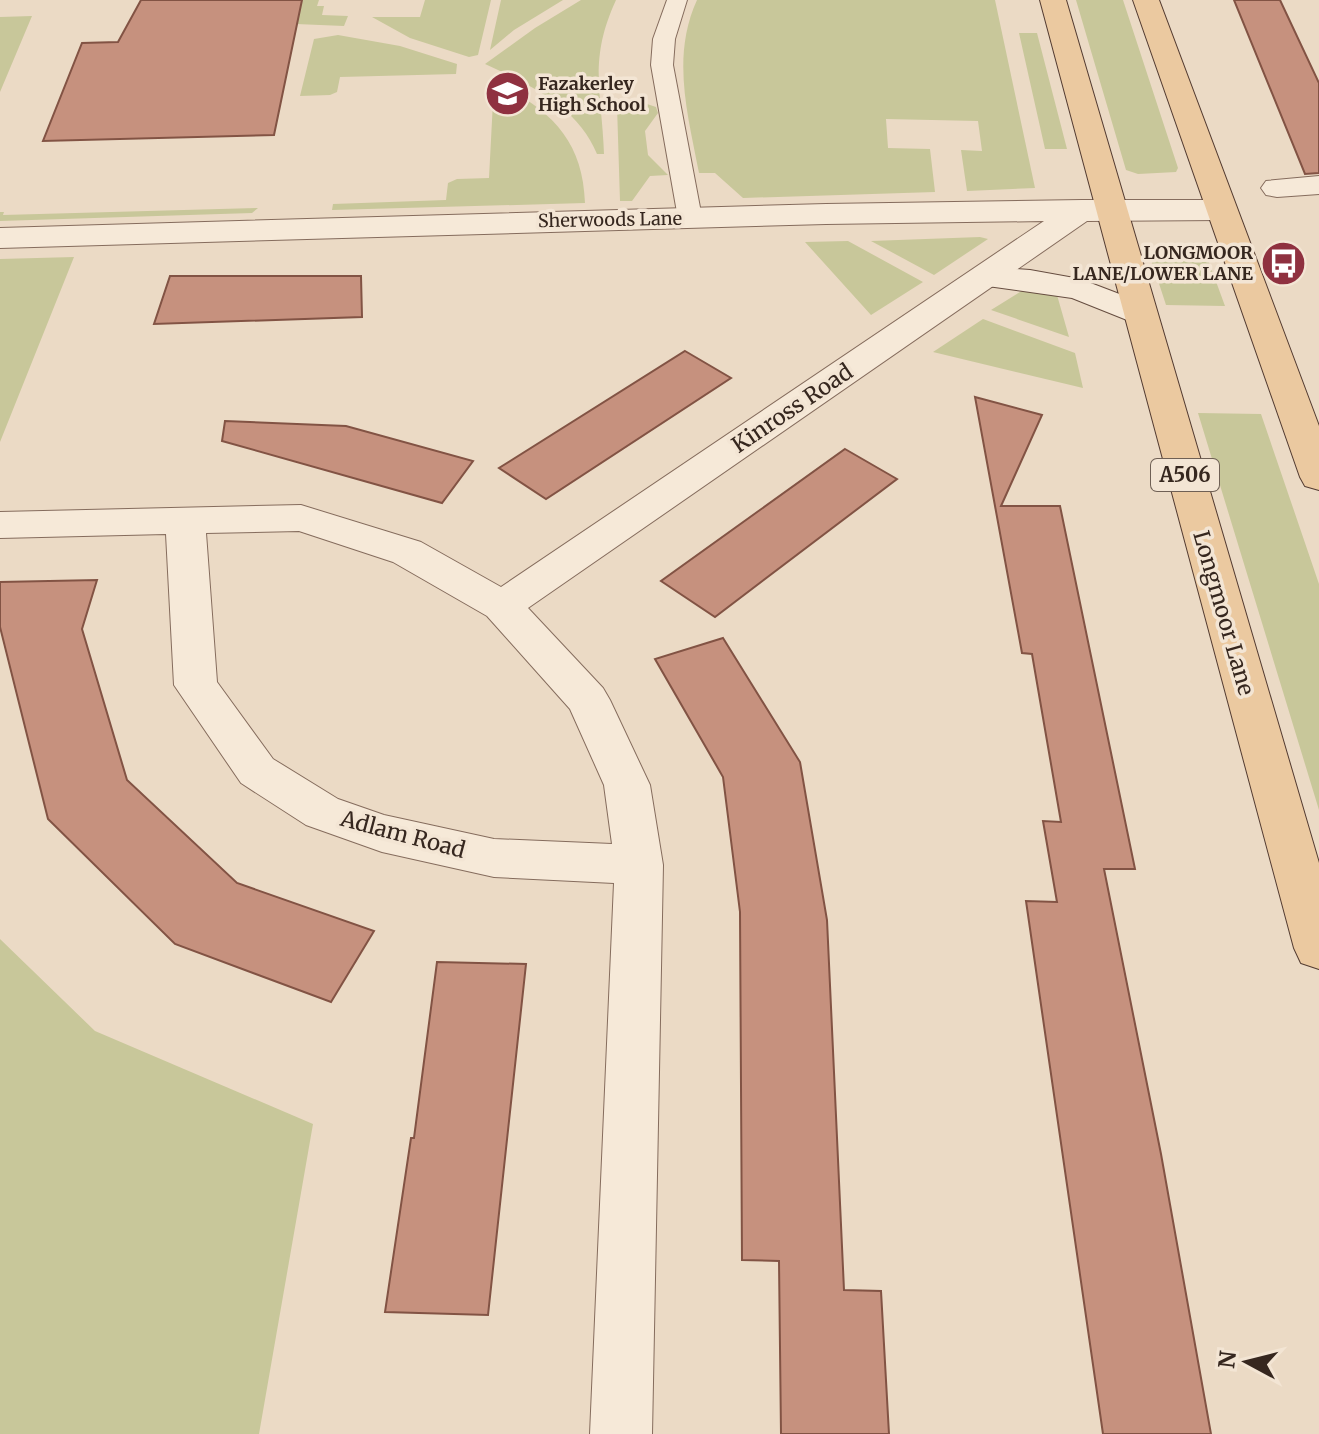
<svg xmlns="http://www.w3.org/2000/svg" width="1319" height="1434" font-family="Merriweather,serif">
	<rect width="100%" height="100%" fill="#ebdac5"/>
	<!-- green -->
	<path fill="#c8c79a" d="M 248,0 L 319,0 L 317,6 L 324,6 L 322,15 L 348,16 L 344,26 L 197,20 Z
		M 425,0 L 491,0 L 478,55 L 469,57 L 410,38 L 372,17 L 420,17 Z
		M 501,0 L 563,0 L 514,30 L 490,50 Z
		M 581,0 L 616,0 C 588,61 602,92 604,154 L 597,154 C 578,107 529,84 485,64 L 535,28 Z
		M 697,0 L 995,0 L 1035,188 L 967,191 L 961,150 L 982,151 L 978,121 L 886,119 L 888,148 L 930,149 L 935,192 L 743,198 L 715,173 L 699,173 C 688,115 671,57 697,0 Z
		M 1076,0 L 1123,0 L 1178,168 L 1176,172 L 1138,174 L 1126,170 Z
		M 32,16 L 0,92 L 0,93 L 0,17 Z
		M 1019,33 L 1037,33 L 1067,149 L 1045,149 Z
		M 338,35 L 400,46 L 457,64 L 456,74 L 340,77 L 337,92 L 330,95 L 300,96 L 314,39 Z
		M 494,82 C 549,108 583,139 585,203 L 332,210 L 333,204 L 446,200 L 448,183 L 457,179 L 489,178 Z
		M 647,104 L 656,107 L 658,113 L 645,131 L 648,155 L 668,175 L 650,176 L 632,201 L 620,201 L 617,106 Z
		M 258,208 L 252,213 L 0,221 L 0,212 L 4,212 L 3,215 Z
		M 980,237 L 988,239 L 934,275 L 871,241 Z
		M 848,241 L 923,282 L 871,315 L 805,242 Z
		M 1150,256 L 1207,257 L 1225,306 L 1166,305 Z
		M 74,257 L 0,442 L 0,259 Z
		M 1023,290 L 1057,295 L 1069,337 L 991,310 Z
		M 983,319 L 1075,353 L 1083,388 L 933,352 Z
		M 1198,413 L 1261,414 L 1319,584 L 1319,810 Z
		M 0,939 L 95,1031 L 313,1124 L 259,1434 L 0,1434 Z"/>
	<!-- building -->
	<path fill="#c6917e" stroke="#825344" stroke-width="2" d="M 141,0 L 302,0 L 274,135 L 43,141 L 82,43 L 118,42 Z
		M 1234,0 L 1280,0 L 1319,83 L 1319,173 L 1305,174 Z
		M 170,276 L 361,276 L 362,317 L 154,324 Z
		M 685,351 L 731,378 L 546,499 L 499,468 Z
		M 975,397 L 1042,415 L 1001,506 L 1060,506 L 1135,869 L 1104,869 L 1161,1154 L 1211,1434 L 1103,1434 L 1026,901 L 1057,902 L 1043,821 L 1061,822 L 1032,654 L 1022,653 Z
		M 225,421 L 346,426 L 473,461 L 442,503 L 222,441 Z
		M 845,449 L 897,479 L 715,617 L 661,581 Z
		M 97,580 L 82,629 L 127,780 L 237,883 L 374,931 L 331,1002 L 175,944 L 48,819 L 0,627 L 0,582 Z
		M 723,638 L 800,762 L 827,920 L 844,1290 L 881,1291 L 889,1434 L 781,1434 L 779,1261 L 742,1260 L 740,912 L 723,777 L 655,659 Z
		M 437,962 L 526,964 L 488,1315 L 385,1312 L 411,1138 L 414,1138 Z"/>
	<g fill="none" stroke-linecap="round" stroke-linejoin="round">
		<defs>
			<path id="service" d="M 667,0 L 687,0 L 675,39 L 673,65 L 702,218 L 699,223 L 681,223 L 678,218 L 651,65 L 653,39 Z"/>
			<path id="minor" d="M 1319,176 L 1319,194 L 1277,197 L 1266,195 L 1261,188 L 1266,181 Z
				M 1082,200 L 1220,200 L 1231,203 L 1236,210 L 1231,217 L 1220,220 L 1087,221 L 528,608 L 603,688 L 610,700 L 650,785 L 663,865 L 652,1434 L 590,1434 L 614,883 L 494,877 L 382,852 L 306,825 L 241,783 L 174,685 L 166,534 L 0,538 L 0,512 L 301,505 L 421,542 L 501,587 L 1044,221 L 826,224 L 0,248 L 0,228 L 826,204 ZM 299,531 L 393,562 L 487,616 L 570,709 L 604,785 L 612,844 L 494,839 L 384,815 L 338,799 L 273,759 L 217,682 L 206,533 Z"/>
			<path id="secondary" d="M 985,267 L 1030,270 L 1080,279 L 1151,306 L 1156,313 L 1151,320 L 1139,323 L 1127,320 L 1072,298 L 973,284 L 968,277 L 973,270 Z"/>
			<path id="primary" d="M 1040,0 L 1066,0 L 1319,863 L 1319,969 L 1301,963 L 1294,948 Z
				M 1133,0 L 1159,0 L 1319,426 L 1319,490 L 1305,486 L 1300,477 Z"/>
		</defs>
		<!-- service casing -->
		<use href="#service" stroke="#856c5d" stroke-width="2"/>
		<!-- minor casing -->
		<use href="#minor" stroke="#856c5d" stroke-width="2"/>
		<!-- secondary casing -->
		<use href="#secondary" stroke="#664d40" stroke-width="2"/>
		<!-- primary casing -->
		<use href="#primary" stroke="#533b31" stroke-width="2"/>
		<!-- service -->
		<use href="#service" fill="#f6e9d8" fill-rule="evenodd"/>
		<!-- minor -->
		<use href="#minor" fill="#f6e9d8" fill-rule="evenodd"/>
		<!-- secondary -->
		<use href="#secondary" fill="#f6e9d8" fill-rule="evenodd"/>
		<!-- primary -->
		<use href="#primary" fill="#ebc9a0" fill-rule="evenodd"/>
	</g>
	<!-- icons -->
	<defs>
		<symbol id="school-disc" viewBox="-11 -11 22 22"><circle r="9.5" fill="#8f3140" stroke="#f3e5d4"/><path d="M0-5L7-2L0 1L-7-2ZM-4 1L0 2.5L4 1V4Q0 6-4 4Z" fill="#fff"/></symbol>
		<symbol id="bus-disc" viewBox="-11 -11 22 22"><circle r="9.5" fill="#8f3140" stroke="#f3e5d4"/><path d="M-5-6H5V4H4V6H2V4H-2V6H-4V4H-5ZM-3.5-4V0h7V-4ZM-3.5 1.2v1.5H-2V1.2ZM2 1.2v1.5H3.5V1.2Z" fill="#fff"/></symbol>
	</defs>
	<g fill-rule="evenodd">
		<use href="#school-disc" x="482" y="68" width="51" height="51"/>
		<use href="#bus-disc" x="1258" y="238" width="51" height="51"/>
	</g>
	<g text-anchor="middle" stroke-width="7" stroke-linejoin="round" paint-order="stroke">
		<!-- far-poi labels -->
		<g font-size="18" font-weight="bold" fill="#36271f" stroke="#f3e5d4" text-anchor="start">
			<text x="538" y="90">Fazakerley<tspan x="538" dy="21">High School</tspan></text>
			<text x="1253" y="259" text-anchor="end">LONGMOOR<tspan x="1253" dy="21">LANE/LOWER LANE</tspan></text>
		</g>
		<!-- far-street labels -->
		<g font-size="18" fill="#36271f" stroke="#f3e5d4">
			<text transform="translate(610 220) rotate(-1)" y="6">Sherwoods Lane</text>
		</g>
		<!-- shield labels -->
		<rect fill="#f3e5d4" stroke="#6f6055" stroke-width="2" x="1151" y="459" width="68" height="32" rx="6"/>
		<g font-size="20" font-weight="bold" fill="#36271f">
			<text x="1185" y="482">A506</text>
		</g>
		<!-- street labels -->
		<g font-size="22" fill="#36271f" stroke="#f3e5d4">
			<text transform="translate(792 408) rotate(-34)" y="8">Kinross Road</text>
			<text transform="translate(1224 613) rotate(74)" y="8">Longmoor Lane</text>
			<text transform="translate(403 834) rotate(15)" y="8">Adlam Road</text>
		</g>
	</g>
	<!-- north arrow -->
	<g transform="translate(1247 1362) rotate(277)" stroke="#f3e5d4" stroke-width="6" paint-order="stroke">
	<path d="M0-6L14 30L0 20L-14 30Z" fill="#36271f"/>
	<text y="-12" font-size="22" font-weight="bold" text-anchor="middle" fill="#36271f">N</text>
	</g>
</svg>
